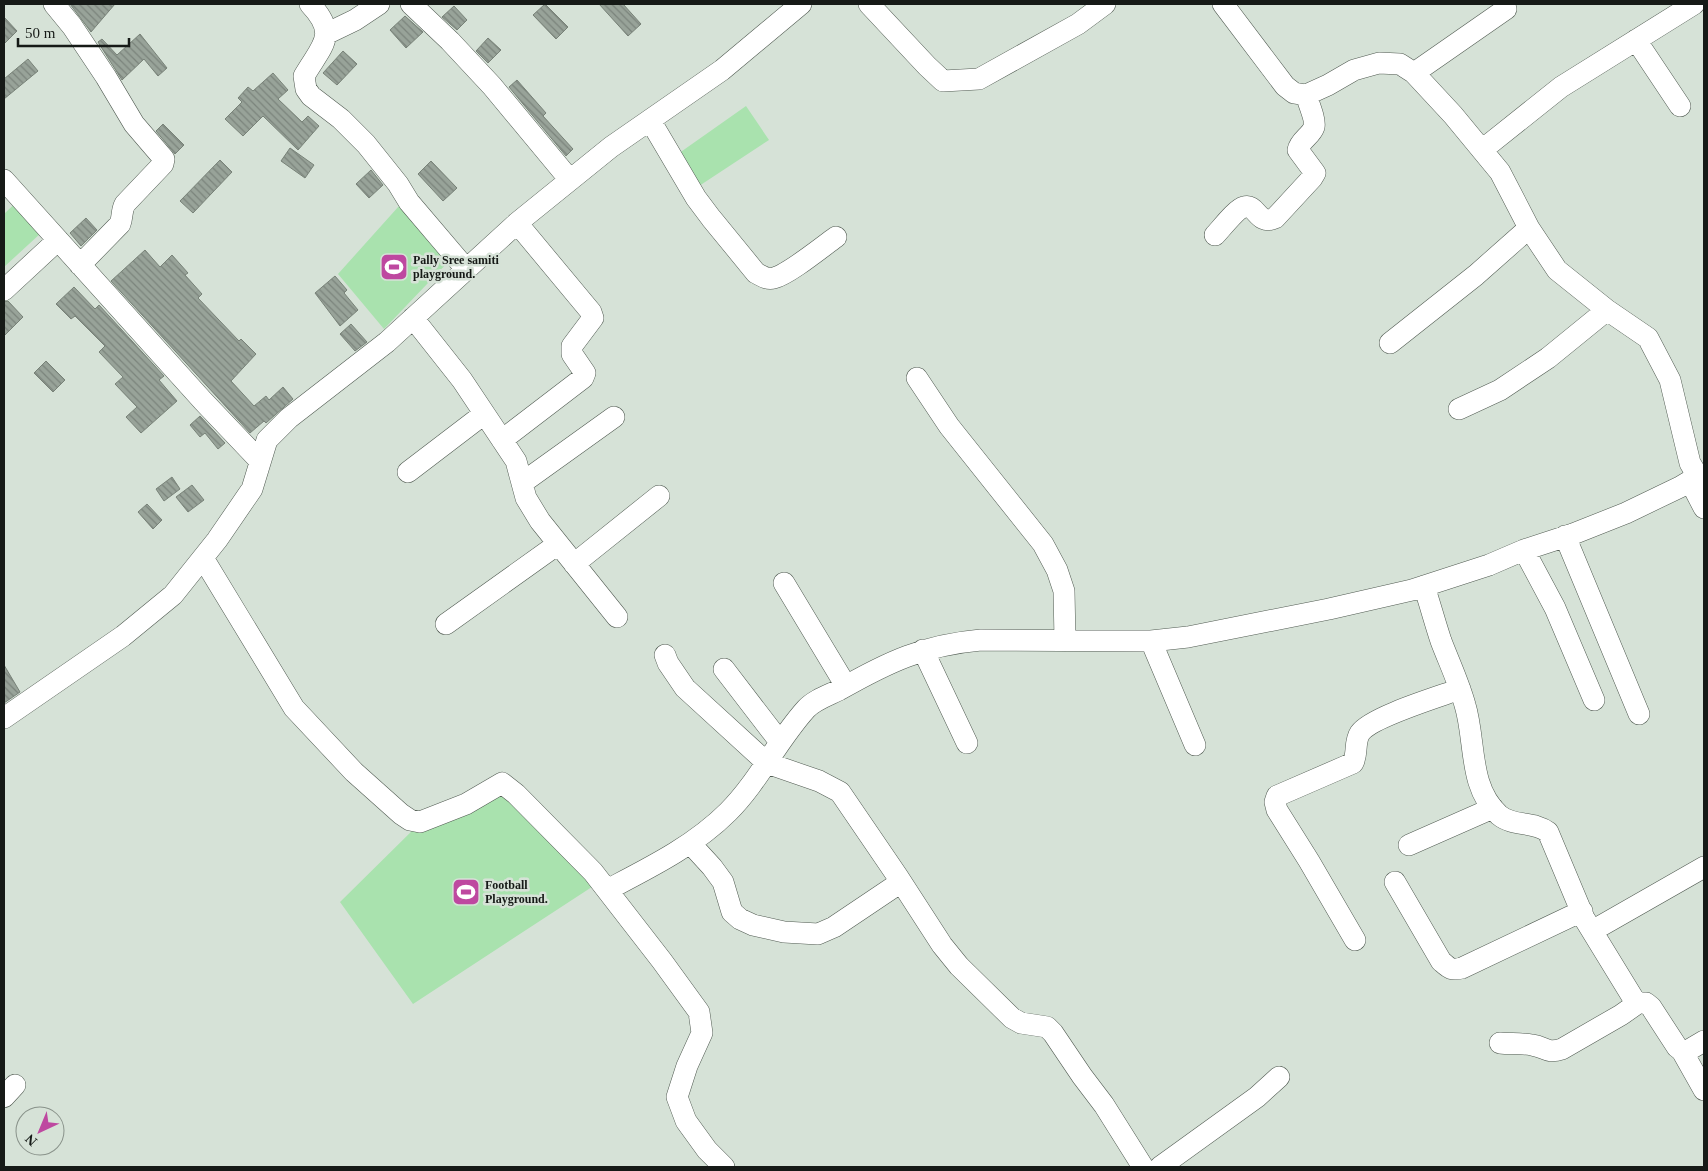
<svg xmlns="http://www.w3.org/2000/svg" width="1708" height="1171" font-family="Georgia,serif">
	<defs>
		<pattern id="building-back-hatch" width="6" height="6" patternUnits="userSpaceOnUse" patternTransform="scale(1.25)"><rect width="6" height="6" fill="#98a399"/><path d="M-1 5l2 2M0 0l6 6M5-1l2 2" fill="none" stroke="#7b847c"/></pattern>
	</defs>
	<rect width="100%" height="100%" fill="#d6e2d7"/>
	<!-- garden -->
	<path fill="#a9e2ae" d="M 746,106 L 769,140 L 696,188 L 675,156 Z
		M 26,193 L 53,222 L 4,267 L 4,214 Z
		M 399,206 L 450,260 L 384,329 L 338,274 Z
		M 502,783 L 598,883 L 413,1004 L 340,902 L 419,824 Z"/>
	<!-- building -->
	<path fill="url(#building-back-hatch)" stroke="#788278" d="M 70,4 L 115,4 L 91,32 Z
		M 545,4 L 568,27 L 556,39 L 533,15 Z
		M 599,4 L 623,4 L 641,24 L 628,36 Z
		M 454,6 L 467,20 L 457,30 L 442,17 Z
		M 405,16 L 423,32 L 406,48 L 390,30 Z
		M 4,17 L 17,31 L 4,44 Z
		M 140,34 L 167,68 L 158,76 L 144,59 L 122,80 L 98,42 L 102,39 L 117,55 Z
		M 488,38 L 501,50 L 488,63 L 476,51 Z
		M 343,51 L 357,64 L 337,85 L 323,73 Z
		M 28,59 L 38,71 L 4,99 L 4,79 Z
		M 273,73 L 288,90 L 278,99 L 302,122 L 308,116 L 319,126 L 298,150 L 263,116 L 243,136 L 225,119 L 242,102 L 238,98 L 248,87 L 253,91 Z
		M 517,80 L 546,113 L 543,116 L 573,149 L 566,156 L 509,87 Z
		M 163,124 L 184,145 L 175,154 L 156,131 Z
		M 290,148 L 314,165 L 305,178 L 281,161 Z
		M 220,160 L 232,172 L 193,213 L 180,201 Z
		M 431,161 L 457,188 L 443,201 L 418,174 Z
		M 371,170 L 383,185 L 369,198 L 356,184 Z
		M 86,218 L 97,230 L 81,246 L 70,233 Z
		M 145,250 L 160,267 L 172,255 L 188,273 L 185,275 L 202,294 L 198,298 L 239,341 L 241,339 L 256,354 L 231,381 L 254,406 L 266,396 L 269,400 L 283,387 L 293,399 L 266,423 L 264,421 L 250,433 L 111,281 Z
		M 335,276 L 347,290 L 344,293 L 358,310 L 340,326 L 315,293 Z
		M 74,287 L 95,309 L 99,305 L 164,376 L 159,380 L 177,401 L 141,433 L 126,417 L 137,407 L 115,384 L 123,377 L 99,352 L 105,346 L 75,316 L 71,319 L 56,304 Z
		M 8,301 L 23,317 L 4,336 L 4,302 Z
		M 351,324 L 367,342 L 355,351 L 340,334 Z
		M 46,361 L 65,380 L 53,392 L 34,373 Z
		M 200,416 L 225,443 L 218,449 L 205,433 L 200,437 L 190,425 Z
		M 172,477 L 180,489 L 164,501 L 156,489 Z
		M 192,485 L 204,500 L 188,512 L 176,497 Z
		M 147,504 L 162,520 L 153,529 L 138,512 Z
		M 4,665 L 20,692 L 4,703 Z"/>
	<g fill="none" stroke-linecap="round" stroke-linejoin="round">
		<defs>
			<path id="minor" d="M 54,4 L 72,26 L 106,77 L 134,124 L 164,159 L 163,164 L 125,204 C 121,211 123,217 120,224 L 80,265
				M 310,4 C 339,35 322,45 304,76 L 306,89 L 311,96 L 341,119 L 366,144 L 398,184 L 409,202 L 466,269
				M 411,4 L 450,41 L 492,86 L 570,180
				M 869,4 L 927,66 L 943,81 L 979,79 L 1078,24 L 1105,4
				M 1223,4 L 1285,86 L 1294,93 L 1306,95 L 1328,85 L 1354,70 L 1379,63 L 1400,64 L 1414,73 L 1453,115 L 1500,172 L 1529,228 L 1557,270 L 1607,310 L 1648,338 L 1670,380 L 1690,463 L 1696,473 L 1704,476
				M 326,34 L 355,20 L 379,4
				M 1636,40 L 1680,106
				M 1414,73 L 1506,9
				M 650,120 L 696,198 L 711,218 L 756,273 C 762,276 767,280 774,278 C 789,274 822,247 836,237
				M 1482,150 L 1561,87 L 1694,4
				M 4,180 L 203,401 L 260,461
				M 1215,235 C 1221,229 1236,209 1244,207 C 1257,203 1257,226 1275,218 L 1312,178 L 1315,173 L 1298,150 C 1300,140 1311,136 1314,127 C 1316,120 1308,102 1306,95
				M 4,290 L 58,240
				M 413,318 L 462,380 L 516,461 L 526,498 L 540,521 L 617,617
				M 1390,343 L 1476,275 L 1529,228
				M 917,378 L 949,426 L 1043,544 L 1057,570 L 1064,591 L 1065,640
				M 1459,409 L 1500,390 L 1548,358 L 1607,310
				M 502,440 L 583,378 L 585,373 L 572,354 L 572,346 L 593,318 L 591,312 L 517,223
				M 408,472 L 484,414
				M 1690,481 L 1704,508
				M 522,483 L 614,417
				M 1565,536 L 1639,714
				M 1524,550 L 1555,608 L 1594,700
				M 203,558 L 294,708 L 354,772 L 401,814 L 410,820 L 420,822 L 466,804 L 502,783 L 516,794 L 593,872 L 662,961 L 699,1012 L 702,1033 L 687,1066 L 677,1097 L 686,1121 L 707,1150 L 724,1167
				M 574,564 L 659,496
				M 784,583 L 846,686
				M 1424,586 C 1430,604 1435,623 1441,641 C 1449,662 1459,683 1465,705 C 1476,741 1468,787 1499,815 C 1513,827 1534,821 1548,832 L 1584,918 L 1633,998 L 1638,1003 L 1646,1003 L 1651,1007 L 1677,1047 L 1682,1051 L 1687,1051 L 1704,1041
				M 446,624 L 558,544
				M 1151,641 L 1195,745
				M 923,650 L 967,743
				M 665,655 L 668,663 L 685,688 L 767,763 L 819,781 L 840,792 L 898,877 L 942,945 L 959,966 L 1012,1018 L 1021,1023 L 1047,1027 L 1053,1033 L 1082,1076 L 1104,1105 L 1143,1167
				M 724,669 L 780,742
				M 4,718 L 123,636 L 173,595 L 217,540 L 252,489 L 267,440 L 289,418 L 387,342 L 517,223 L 611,147 L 722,70 L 801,4
				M 690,843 L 712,867 L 723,882 L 732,912 L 740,919 L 753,925 L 784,932 L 818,934 L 834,927 L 901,882
				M 1409,845 L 1493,808
				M 1395,882 L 1441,961 C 1449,968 1451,971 1462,968 L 1582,911
				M 607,890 C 649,868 694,846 728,812 C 759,781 777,741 806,709 C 814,700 829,695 839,690 C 888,662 924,645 981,640 L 1151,641 L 1188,637 L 1329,609 L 1412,590 L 1489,565 L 1524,550 L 1573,534 L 1626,513 L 1680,487 L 1690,481 L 1696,473
				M 1592,931 L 1704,867
				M 1355,940 L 1309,861 L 1277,810 L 1275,802 L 1277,796 L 1353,763 C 1358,754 1354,742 1360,733 C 1371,717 1438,697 1460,689
				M 1500,1043 C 1510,1044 1521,1043 1532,1045 C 1546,1047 1546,1054 1562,1049 L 1621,1015 L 1638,1003
				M 1682,1051 L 1704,1090
				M 4,1097 L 15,1085
				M 1160,1167 L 1257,1097 L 1279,1077"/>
		</defs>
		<!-- minor casing -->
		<use href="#minor" stroke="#515b52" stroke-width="22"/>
		<!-- minor -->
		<use href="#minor" stroke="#fff" stroke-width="21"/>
	</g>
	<!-- icons -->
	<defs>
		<symbol id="stadium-square" viewBox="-11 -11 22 22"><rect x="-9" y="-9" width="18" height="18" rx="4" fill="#be48a0" stroke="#d6e2d7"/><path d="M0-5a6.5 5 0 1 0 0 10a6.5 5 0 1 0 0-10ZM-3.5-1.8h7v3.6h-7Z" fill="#fff"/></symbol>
	</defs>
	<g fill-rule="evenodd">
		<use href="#stadium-square" x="378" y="251" width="32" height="32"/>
		<use href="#stadium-square" x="450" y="876" width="32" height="32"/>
	</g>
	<g text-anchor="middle" stroke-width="5" stroke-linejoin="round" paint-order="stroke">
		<!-- poi labels -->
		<g font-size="12" font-weight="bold" fill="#161a17" stroke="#d6e2d7" text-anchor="start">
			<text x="413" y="264">Pally Sree samiti<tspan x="413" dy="14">playground.</tspan></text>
			<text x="485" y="889">Football<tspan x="485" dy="14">Playground.</tspan></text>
		</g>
	</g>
	<!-- border -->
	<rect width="1708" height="1171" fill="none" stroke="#161a17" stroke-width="10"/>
	<!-- north arrow -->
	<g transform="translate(40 1131) rotate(224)"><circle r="24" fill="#d6e2d7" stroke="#89928a"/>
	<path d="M0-4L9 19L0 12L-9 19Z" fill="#be48a0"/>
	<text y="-8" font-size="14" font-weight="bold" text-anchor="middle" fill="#161a17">N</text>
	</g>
	<!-- scale -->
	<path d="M18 38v8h111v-8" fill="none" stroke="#161a17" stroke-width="2.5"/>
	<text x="25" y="38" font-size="15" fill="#161a17" stroke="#d6e2d7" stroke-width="4" paint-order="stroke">50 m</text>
</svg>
